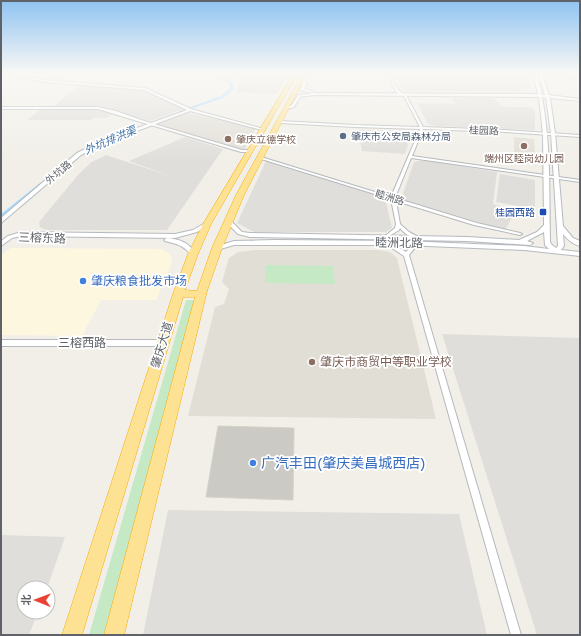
<svg xmlns="http://www.w3.org/2000/svg" width="581" height="636" font-family="'Golos Text','Noto Sans SC',sans-serif">
	<rect width="100%" height="100%" fill="#f1efe8"/>
	<!-- commercial -->
	<path fill="#fef7e0" d="M 11,248 L 161,249 L 170,254 L 172,262 L 156,300 L 101,300 L 82,336 L 1,335 L 1,255 Z"/>
	<!-- industrial -->
	<path fill="#e0deda" d="M 393,73 L 528,73 L 531,88 L 530,89 L 520,91 L 403,91 Z
		M 81,84 L 141,89 L 183,109 L 151,121 L 106,109 L 53,107 Z
		M 452,98 L 493,98 L 503,107 L 530,107 L 535,111 L 535,130 L 436,126 L 428,124 L 417,103 L 456,104 Z
		M 41,109 L 97,109 L 115,113 L 105,118 L 93,118 L 91,120 L 27,120 Z
		M 358,130 L 408,131 L 412,132 L 405,154 L 362,151 Z
		M 185,137 L 223,149 L 167,230 L 46,230 L 40,227 L 39,222 L 78,175 L 90,163 L 106,155 L 170,176 L 129,161 Z
		M 425,160 L 497,172 L 493,204 L 516,210 L 505,230 L 401,199 L 414,162 Z
		M 266,161 L 385,198 L 392,228 L 386,232 L 254,232 L 237,223 Z
		M 500,174 L 535,180 L 535,209 L 496,202 Z
		M 442,334 L 580,338 L 580,635 L 537,635 Z
		M 168,510 L 459,514 L 487,635 L 143,635 Z
		M 1,535 L 65,537 L 47,588 L 24,588 L 24,612 L 38,612 L 29,635 L 1,635 Z"/>
	<!-- education -->
	<path fill="#e1ded6" d="M 256,73 L 289,73 L 277,94 L 237,92 L 239,81 L 234,75 L 254,75 Z
		M 188,113 L 256,128 L 245,149 L 240,150 L 157,124 Z
		M 514,137 L 534,139 L 535,156 L 514,153 Z
		M 256,250 L 379,250 L 390,252 L 397,258 L 436,419 L 188,416 L 215,307 L 224,304 L 229,289 L 222,282 L 229,258 L 238,252 Z"/>
	<!-- green -->
	<path fill="#c5e8c5" d="M 266,265 L 333,266 L 335,284 L 265,283 Z
		M 186,300 L 196,300 L 108,635 L 89,635 Z"/>
	<g fill="none" stroke-linecap="round" stroke-linejoin="round">
		<!-- canal -->
		<path fill="#aadaff" fill-rule="evenodd" d="M 212,73 L 217,73 L 232,82 L 234,88 L 229,94 L 223,98 L 179,113 L 179,111 L 221,96 L 230,88 L 229,83 Z
			M 40,183 L 45,184 L 1,219 L 1,214 Z"/>
	</g>
	<!-- building -->
	<path fill="#cccac5" stroke="#d6d1c6" d="M 218,426 L 294,428 L 293,500 L 206,497 Z"/>
	<g fill="none" stroke-linecap="round" stroke-linejoin="round">
		<defs>
			<path id="street" d="M 59,73 L 61,73 L 61,82 L 60,83 L 59,82 Z
				M 387,73 L 389,73 L 398,90 L 406,95 L 423,127 L 505,130 L 580,135 L 580,137 L 505,132 L 423,129 L 412,156 L 580,180 L 580,182 L 411,158 L 395,198 L 477,223 L 520,233 L 522,234 L 520,235 L 474,225 L 396,201 L 400,224 L 409,232 L 420,238 L 420,239 C 412,239 405,234 400,228 L 399,230 L 386,238 L 384,237 L 395,228 L 396,224 L 391,199 L 258,158 L 261,157 L 391,197 L 420,129 L 355,127 L 280,123 L 278,122 L 280,121 L 355,125 L 420,127 L 404,96 L 396,92 Z
				M 548,73 L 556,73 L 580,76 L 580,78 Z
				M 144,121 L 242,150 L 249,150 L 251,151 L 249,152 L 241,152 L 144,123 Z
				M 386,242 L 390,242 L 406,252 L 414,243 L 418,243 L 418,244 L 409,255 L 521,635 L 511,635 L 404,256 L 386,244 Z"/>
			<path id="secondary" d="M 1,73 L 45,80 L 145,88 L 191,109 L 264,129 L 262,130 L 190,111 L 105,143 L 81,155 L 1,223 L 1,218 L 77,153 L 101,141 L 187,110 L 144,90 L 45,82 L 1,75 Z
				M 533,73 L 537,73 L 542,95 L 545,95 L 538,73 L 542,73 L 549,95 L 580,99 L 580,101 L 550,98 L 555,133 L 563,226 L 573,238 L 580,241 L 580,246 C 573,244 568,240 563,234 L 564,246 L 561,250 L 580,252 L 580,256 L 524,250 L 404,245 L 234,245 L 217,250 L 214,248 L 215,247 L 234,241 L 275,240 L 404,241 L 524,246 L 549,249 L 545,245 L 544,232 L 527,241 L 533,243 L 530,245 L 467,241 L 250,237 L 238,234 L 225,221 L 226,220 L 230,220 L 242,232 L 250,233 L 467,237 L 519,240 L 537,232 L 544,225 L 543,135 L 539,97 L 314,95 L 300,97 L 294,107 L 287,109 L 285,108 L 292,105 L 298,95 L 314,93 L 538,94 ZM 542,97 L 546,98 L 551,133 L 558,246 L 556,248 L 551,244 L 550,241 C 549,193 551,145 542,97 Z
				M 303,77 L 307,83 L 304,89 L 313,91 L 313,93 L 300,90 L 303,83 L 301,78 Z
				M 1,107 L 98,107 L 116,111 L 147,122 L 144,123 L 98,109 L 1,109 Z
				M 207,222 L 210,224 L 209,225 L 197,232 L 175,238 L 21,236 L 12,238 L 1,246 L 1,241 L 8,236 L 21,232 L 175,234 L 193,230 Z
				M 167,238 C 180,239 189,243 196,254 L 195,255 L 191,255 C 184,245 176,244 165,241 L 164,240 Z
				M 1,340 L 163,340 L 166,341 L 167,343 L 166,345 L 163,346 L 1,346 Z"/>
			<path id="highway" d="M 294,73 L 298,73 L 211,224 L 198,254 L 185,290 L 197,291 L 212,248 L 236,195 L 303,73 L 307,73 L 244,195 L 222,248 L 207,291 L 124,635 L 104,635 L 195,297 L 183,297 L 82,635 L 62,635 L 173,294 L 188,254 L 203,224 Z"/>
		</defs>
		<!-- street casing -->
		<use href="#street" stroke="#b5b8bc" stroke-width="2"/>
		<!-- secondary casing -->
		<use href="#secondary" stroke="#b6babf" stroke-width="2"/>
		<!-- highway casing -->
		<use href="#highway" stroke="#f9ab00" stroke-width="1"/>
		<!-- street -->
		<use href="#street" fill="#fff" fill-rule="evenodd"/>
		<!-- secondary -->
		<use href="#secondary" fill="#fff" fill-rule="evenodd"/>
		<!-- highway -->
		<use href="#highway" fill="#fde293" fill-rule="evenodd"/>
	</g>
	<!-- sky -->
	<linearGradient id="sky" x2="0" y2="1"><stop stop-color="#8fc3f1"/><stop offset="0.45" stop-color="#f9f8f5"/><stop offset="1" stop-color="#f9f8f5" stop-opacity="0"/></linearGradient>
	<rect width="581" height="162" fill="url(#sky)"/>
	<!-- markers -->
	<circle fill="#5c6f8a" stroke="#fff" stroke-width="1.5" cx="343" cy="136" r="4"/>
	<g fill="#8d6e63" stroke="#fff" stroke-width="1.5">
		<circle cx="228" cy="139" r="4"/>
		<circle cx="524" cy="146" r="4"/>
		<circle cx="312" cy="362" r="4"/>
	</g>
	<rect fill="#1a4fb4" stroke="#fff" stroke-width="1.5" x="539" y="208" width="8" height="8" rx="2"/>
	<g fill="#3f7fe0" stroke="#fff" stroke-width="1.5">
		<circle cx="83" cy="281" r="4"/>
		<circle cx="253" cy="463" r="4"/>
	</g>
	<g text-anchor="middle" stroke-width="3.5" stroke-linejoin="round" paint-order="stroke">
		<!-- far-street labels -->
		<g font-size="10" fill="#5f6368" stroke="#fff">
			<text transform="translate(484 130) rotate(2)" y="4">桂园路</text>
			<text transform="translate(58 172) rotate(-40)" y="4">外坑路</text>
			<text transform="translate(390 197) rotate(17)" y="4">睦洲路</text>
		</g>
		<!-- far-service labels -->
		<g font-size="10" fill="#4e5e75" stroke="#fff" text-anchor="start">
			<text x="351" y="140">肇庆市公安局森林分局</text>
		</g>
		<!-- far-education labels -->
		<g font-size="10" fill="#785e54" stroke="#fff" text-anchor="start">
			<text x="236" y="143">肇庆立德学校</text>
			<text x="524" y="162" text-anchor="middle">端州区睦岗幼儿园</text>
		</g>
		<!-- far-transit labels -->
		<g font-size="10" fill="#164399" stroke="#fff" text-anchor="end">
			<text x="535" y="216">桂园西路</text>
		</g>
		<!-- far-water labels -->
		<g font-size="11" font-style="italic" fill="#4174aa" stroke="#fff">
			<text transform="translate(110 140) rotate(-23)" y="4">外坑排洪渠</text>
		</g>
		<!-- street labels -->
		<g font-size="12" fill="#5f6368" stroke="#fff">
			<text transform="translate(42 238) rotate(2)" y="4">三榕东路</text>
			<text transform="translate(399 243) rotate(1)" y="4">睦洲北路</text>
			<text x="82" y="347">三榕西路</text>
			<text transform="translate(162 345) rotate(-73)" y="4">肇庆大道</text>
		</g>
		<!-- shop labels -->
		<g font-size="12" fill="#366cbe" stroke="#fff" text-anchor="start">
			<text x="91" y="285">肇庆粮食批发市场</text>
		</g>
		<!-- education labels -->
		<g font-size="12" fill="#785e54" stroke="#fff" text-anchor="start">
			<text x="320" y="366">肇庆市商贸中等职业学校</text>
		</g>
		<!-- near-shop labels -->
		<g font-size="14" fill="#366cbe" stroke="#fff" text-anchor="start">
			<text x="261" y="468">广汽丰田(肇庆美昌城西店)</text>
		</g>
	</g>
	<!-- border -->
	<rect width="581" height="636" fill="none" stroke="#5f6368" stroke-width="4"/>
	<!-- north arrow -->
	<g transform="translate(36 600) rotate(271)"><circle r="19" fill="#ffffff" stroke="#bfc1c3"/>
	<path d="M0-3L7 15L0 10L-7 15Z" fill="#ea4335"/>
	<text y="-6" font-size="11" font-weight="bold" text-anchor="middle" fill="#5f6368">北</text>
	</g>
</svg>
